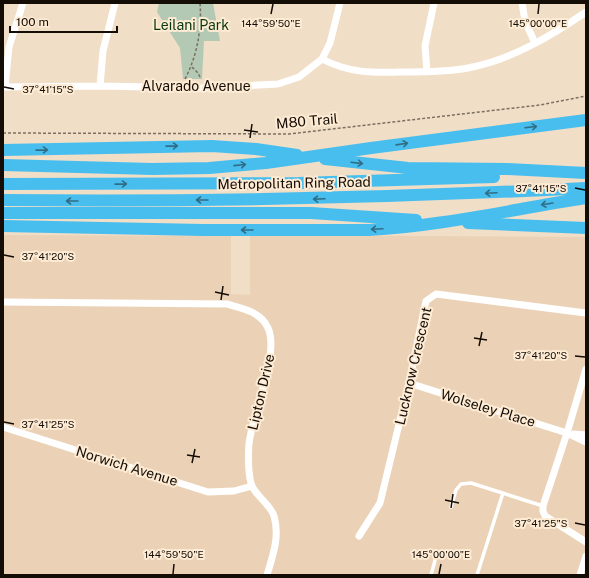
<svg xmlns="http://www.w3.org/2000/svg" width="589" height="578" font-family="'Public Sans',sans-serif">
	<rect width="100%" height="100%" fill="#f1dec7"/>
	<!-- built -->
	<path fill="#ebd2b6" d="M 3,235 L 231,236 L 231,294 L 250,295 L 250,235 L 586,237 L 586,575 L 3,575 Z"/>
	<!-- green -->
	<path fill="#b4c9b4" d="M 159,3 L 213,3 L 220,41 L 204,41 L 202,79 L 183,79 L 180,48 L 157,12 Z"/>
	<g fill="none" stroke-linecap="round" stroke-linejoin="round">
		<!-- path -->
		<path stroke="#7c6f61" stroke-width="1.5" stroke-dasharray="3 2" stroke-linecap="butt" d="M 192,67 L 198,73 L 201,79
			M 185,79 C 197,56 202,29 200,3
			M 3,133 L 289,134 L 540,105 L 586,96"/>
		<!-- service -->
		<path stroke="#fff" stroke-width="3.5" d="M 451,507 L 456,490 L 461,484 L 471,483 L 543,506
			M 431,575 L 437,553
			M 477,575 L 503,493"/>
		<!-- minor -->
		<path stroke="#fff" stroke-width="7" d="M 522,3 L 525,21 L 535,43
			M 322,59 C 349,73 372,73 402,72 C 424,72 447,72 468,68 C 511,60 551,36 586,12
			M 427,72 L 425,46 L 434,3
			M 100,86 L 103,51 L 115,3
			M 3,87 L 100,86 L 204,88 L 278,84 L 299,77 L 322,59 L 330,43 L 340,3
			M 5,87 L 9,47 L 23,3
			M 3,302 L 227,304 C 242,308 261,312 268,328 C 280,354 252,414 249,444 C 248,455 248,476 252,486 C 257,497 270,504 274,516 C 280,536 273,555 267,575
			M 586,369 L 567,433 L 543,506 L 543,511 L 545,516 L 586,542
			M 409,383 L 567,433 L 586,442
			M 3,427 L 208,492 L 234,491 L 252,486
			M 574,434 L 586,435
			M 359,536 L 380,503 L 409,383 L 426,301 L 436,294 L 586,313
			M 580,575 L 586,556"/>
		<!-- motorway -->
		<path stroke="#48beef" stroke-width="12" d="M 3,150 L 212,146 L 256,149 L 297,155
			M 325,159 L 408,168 L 507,169 L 586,173
			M 3,165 L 152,169 L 209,168 L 266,163 L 371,148 L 586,120
			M 3,184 L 298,183 L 494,177
			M 3,200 C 198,202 391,198 586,188
			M 3,213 L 311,213 L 416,220
			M 468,223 L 586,228
			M 3,226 L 203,230 L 369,230 C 442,226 514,209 586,198"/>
	</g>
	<!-- one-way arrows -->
	<defs><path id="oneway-shaft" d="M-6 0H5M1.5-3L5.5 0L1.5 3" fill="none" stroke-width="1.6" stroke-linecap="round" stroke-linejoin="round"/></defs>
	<g stroke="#316e86">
		<use href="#oneway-shaft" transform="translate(531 127) rotate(-7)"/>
		<use href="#oneway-shaft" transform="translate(402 144) rotate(-8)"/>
		<use href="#oneway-shaft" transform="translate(172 146) rotate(-1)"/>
		<use href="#oneway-shaft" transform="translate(42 150) rotate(-1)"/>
		<use href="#oneway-shaft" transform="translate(357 163) rotate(7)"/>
		<use href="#oneway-shaft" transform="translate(240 165) rotate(-6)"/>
		<use href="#oneway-shaft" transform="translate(121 184) rotate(-1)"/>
		<use href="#oneway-shaft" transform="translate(491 193) rotate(177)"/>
		<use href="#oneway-shaft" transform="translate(319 199) rotate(178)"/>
		<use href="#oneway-shaft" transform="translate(202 200) rotate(180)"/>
		<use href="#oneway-shaft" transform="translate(72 201) rotate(180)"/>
		<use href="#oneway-shaft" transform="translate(547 204) rotate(171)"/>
		<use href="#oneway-shaft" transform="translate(377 229) rotate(177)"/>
		<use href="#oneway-shaft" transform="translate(247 230) rotate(180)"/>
	</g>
	<!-- ticks -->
	<path fill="none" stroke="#140d06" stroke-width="1.5" d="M 271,14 L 273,4M 538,14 L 539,4M 4,87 L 14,89M 244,130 L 258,132M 250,138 L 252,124M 575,188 L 585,190M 4,255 L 14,257M 215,292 L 229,295M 221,300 L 223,286M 474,338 L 487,340M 479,346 L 482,332M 575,356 L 585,357M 4,422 L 14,424M 187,455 L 200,457M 192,463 L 195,449M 445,500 L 459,503M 451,508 L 453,494M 575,523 L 585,525M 173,574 L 174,564M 439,574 L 441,564"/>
	<g text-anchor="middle" stroke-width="4" stroke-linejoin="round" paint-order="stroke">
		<!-- park labels -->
		<g font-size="14" fill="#083810" stroke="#feebd4">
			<text x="191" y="30">Leilani Park</text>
		</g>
		<!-- street labels -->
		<g font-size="14" fill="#140d06" stroke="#feebd4">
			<text x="196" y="91">Alvarado Avenue</text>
			<text transform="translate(307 121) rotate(-5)" y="5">M80 Trail</text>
			<text transform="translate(294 183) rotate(-1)" y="5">Metropolitan Ring Road</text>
			<text transform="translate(413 366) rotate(-77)" y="5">Lucknow Crescent</text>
			<text transform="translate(261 392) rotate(-77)" y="5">Lipton Drive</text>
			<text transform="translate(488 408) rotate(17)" y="5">Wolseley Place</text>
			<text transform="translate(127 466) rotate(17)" y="5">Norwich Avenue</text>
		</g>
	</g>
	<g font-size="10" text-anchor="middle" fill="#140d06" stroke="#feebd4" stroke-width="4" stroke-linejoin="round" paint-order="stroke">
		<text x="271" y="27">144°59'50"E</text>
		<text x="538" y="27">145°00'00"E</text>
		<text x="48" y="93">37°41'15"S</text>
		<text x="541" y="192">37°41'15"S</text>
		<text x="48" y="260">37°41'20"S</text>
		<text x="541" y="359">37°41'20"S</text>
		<text x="48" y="428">37°41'25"S</text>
		<text x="541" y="527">37°41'25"S</text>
		<text x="174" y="558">144°59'50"E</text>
		<text x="441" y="558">145°00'00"E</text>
	</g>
	<!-- border -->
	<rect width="589" height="578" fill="none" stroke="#140d06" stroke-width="8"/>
	<!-- scale -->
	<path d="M10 26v6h107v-6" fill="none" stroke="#140d06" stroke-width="2"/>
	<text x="16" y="26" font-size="12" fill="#140d06" stroke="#feebd4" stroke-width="3" paint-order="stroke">100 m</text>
</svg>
